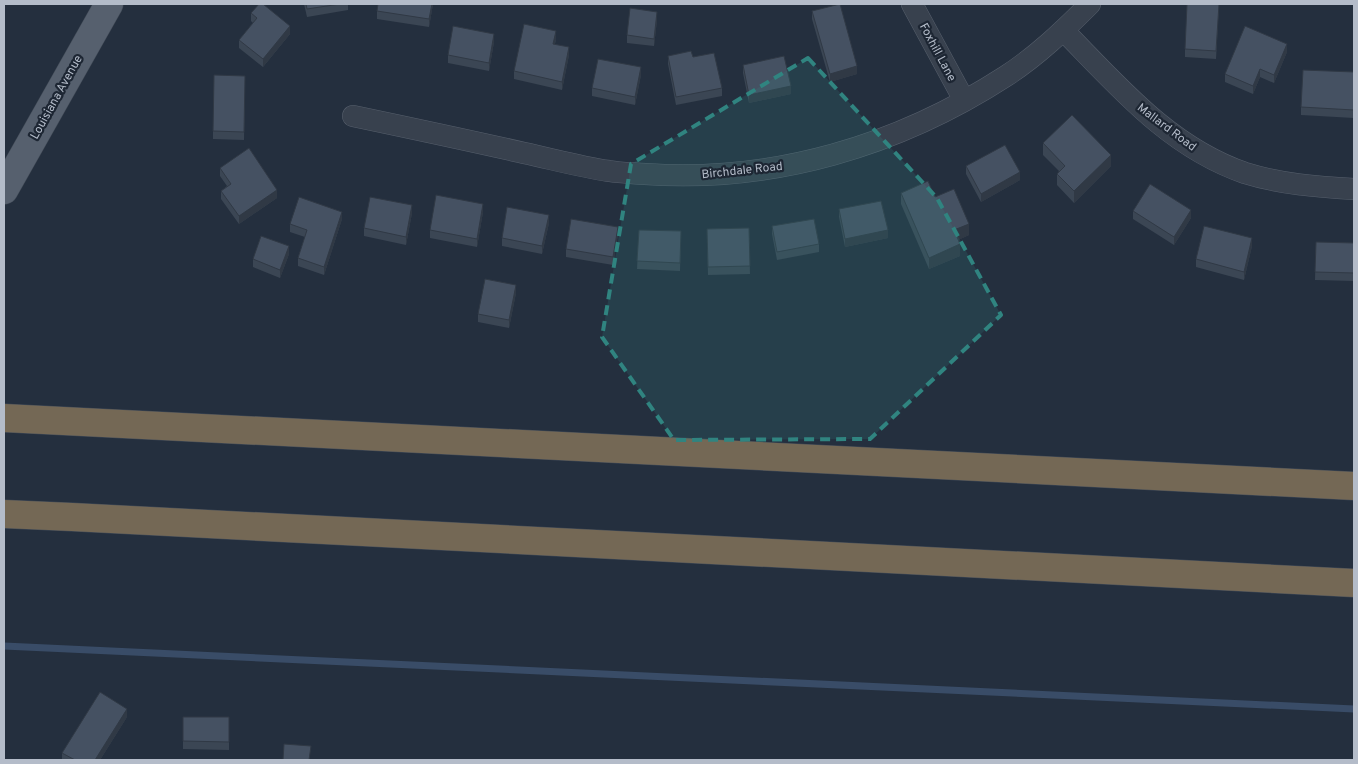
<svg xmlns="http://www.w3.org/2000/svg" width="1358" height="764" font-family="Overpass,sans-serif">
	<rect width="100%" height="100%" fill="#242f3e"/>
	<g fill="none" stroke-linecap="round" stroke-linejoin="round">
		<!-- stream -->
		<path stroke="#394c67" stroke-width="7" d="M 4,646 L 1354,709"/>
		<defs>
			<path id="street" d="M 912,4 L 964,100
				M 1064,31 C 1118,86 1169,147 1245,173 C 1280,184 1318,187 1354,189
				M 353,116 C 410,128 467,140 524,153 C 552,159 581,167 609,171 C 621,173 633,173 645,174 C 773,183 898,146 1006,76 C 1037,56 1064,30 1090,4"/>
			<path id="primary" d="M 4,190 L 109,4"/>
			<path id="highway" d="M 4,418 L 1354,486
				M 4,514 L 72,517 L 1354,583"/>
		</defs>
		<!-- street casing -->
		<use href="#street" stroke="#565f6c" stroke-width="22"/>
		<!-- primary casing -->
		<use href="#primary" stroke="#414a57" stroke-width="29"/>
		<!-- highway casing -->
		<use href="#highway" stroke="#434c59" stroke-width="29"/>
		<!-- street -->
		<use href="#street" stroke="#38414e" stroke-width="21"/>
		<!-- primary -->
		<use href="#primary" stroke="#56606e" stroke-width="28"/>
		<!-- highway -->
		<use href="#highway" stroke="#746855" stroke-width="28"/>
	</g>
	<!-- wall -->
	<path fill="#3b4654" d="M 304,4 L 348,4 L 348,10 L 307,17 Z
		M 433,4 L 429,27 L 377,19 L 377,11 Z
		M 1219,4 L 1216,59 L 1185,57 L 1185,49 Z
		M 812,11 L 857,74 L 830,82 L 812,19 Z
		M 251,13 L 290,34 L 263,67 L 239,48 L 239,40 L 253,23 L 251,21 Z
		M 657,20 L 654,46 L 627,43 L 627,35 Z
		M 556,39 L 555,44 L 569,55 L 562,90 L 514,79 L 514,71 Z
		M 494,42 L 489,71 L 448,63 L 448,55 Z
		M 1287,52 L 1274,83 L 1260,77 L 1253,94 L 1225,82 L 1225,74 Z
		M 668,56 L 693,57 L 722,88 L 722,96 L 676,105 L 668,64 Z
		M 743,65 L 791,94 L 749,103 L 743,73 Z
		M 1354,72 L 1354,118 L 1301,115 L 1301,107 Z
		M 641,75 L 635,105 L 592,96 L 592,88 Z
		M 245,76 L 244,140 L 213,139 L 213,131 Z
		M 1043,143 L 1111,166 L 1074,203 L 1057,185 L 1057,174 L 1059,171 L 1043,155 Z
		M 966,166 L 1020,180 L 981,202 L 966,174 Z
		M 220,168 L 277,198 L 239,224 L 221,199 L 221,191 L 227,186 L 220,176 Z
		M 901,193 L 935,197 L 969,235 L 958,240 L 960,256 L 929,269 L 901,204 Z
		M 839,209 L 888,238 L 845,247 L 839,217 Z
		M 1133,211 L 1191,218 L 1174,245 L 1133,219 Z
		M 483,212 L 477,247 L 430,238 L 430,230 Z
		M 412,213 L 406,245 L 364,236 L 364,228 Z
		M 342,219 L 324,275 L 298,266 L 298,258 L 305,237 L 290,232 L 290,224 Z
		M 549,223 L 542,254 L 502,246 L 502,238 Z
		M 772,226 L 819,244 L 819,252 L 777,260 L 772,234 Z
		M 749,228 L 750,274 L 708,275 L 707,229 Z
		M 639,230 L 681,231 L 680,271 L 637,269 Z
		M 618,234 L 613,265 L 566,257 L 566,249 Z
		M 1316,242 L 1354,243 L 1354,281 L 1315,280 Z
		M 1252,246 L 1244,280 L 1196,267 L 1196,259 Z
		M 289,254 L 280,278 L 253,267 L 253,259 Z
		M 516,293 L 509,328 L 478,322 L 478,314 Z
		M 127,717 L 100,760 L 62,760 L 62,753 Z
		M 183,717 L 229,717 L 229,750 L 183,749 Z"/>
	<!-- shaded-wall -->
	<path fill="#303945" d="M 432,4 L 433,4 L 429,27 L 429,19 Z
		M 657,12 L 657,20 L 654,46 L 654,39 Z
		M 290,26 L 290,34 L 263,67 L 263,59 Z
		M 556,31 L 556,39 L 553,52 L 553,44 Z
		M 494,34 L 494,42 L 489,71 L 489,63 Z
		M 1287,44 L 1287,52 L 1274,83 L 1274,75 Z
		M 569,47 L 569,55 L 562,90 L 562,82 Z
		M 857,66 L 857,74 L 830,82 L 830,74 Z
		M 641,67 L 641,75 L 635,105 L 635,97 Z
		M 1260,69 L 1260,77 L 1253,94 L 1253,86 Z
		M 791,86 L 791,94 L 749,103 L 749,95 Z
		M 1111,155 L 1111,166 L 1074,203 L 1074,191 Z
		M 1020,172 L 1020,180 L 981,202 L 981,194 Z
		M 277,190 L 277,198 L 239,224 L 239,216 Z
		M 483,204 L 483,212 L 477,247 L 477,239 Z
		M 412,205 L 412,213 L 406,245 L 406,237 Z
		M 1191,210 L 1191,218 L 1174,245 L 1174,237 Z
		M 342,212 L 342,219 L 324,275 L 324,267 Z
		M 549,215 L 549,223 L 542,254 L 542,246 Z
		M 969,224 L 969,235 L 954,242 L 954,230 Z
		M 618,227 L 618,234 L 613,265 L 613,257 Z
		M 888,230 L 888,238 L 845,247 L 845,239 Z
		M 1252,238 L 1252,246 L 1244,280 L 1244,272 Z
		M 960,244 L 960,256 L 929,269 L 929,258 Z
		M 289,246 L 289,254 L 280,278 L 280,270 Z
		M 516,285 L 516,293 L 509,328 L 509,320 Z
		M 127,709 L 127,717 L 100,760 L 95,760 Z"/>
	<!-- building -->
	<path fill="#455162" stroke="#303945" d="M 259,4 L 263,4 L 290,26 L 263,59 L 239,40 L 257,18 L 251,13 Z
		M 306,4 L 340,4 L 307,9 Z
		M 378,4 L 432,4 L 429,19 L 377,11 Z
		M 840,4 L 857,66 L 830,74 L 812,11 Z
		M 1187,4 L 1219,4 L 1216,51 L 1185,49 Z
		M 630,8 L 657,12 L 654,39 L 627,35 Z
		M 524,24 L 556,31 L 553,44 L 569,47 L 562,82 L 514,71 Z
		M 453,26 L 494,34 L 489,63 L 448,55 Z
		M 1245,26 L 1287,44 L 1274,75 L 1260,69 L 1253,86 L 1225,74 Z
		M 691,51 L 693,57 L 714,53 L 722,88 L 676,97 L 668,56 Z
		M 784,56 L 791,86 L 749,95 L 743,65 Z
		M 598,59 L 641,67 L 635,97 L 592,88 Z
		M 1303,70 L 1354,72 L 1354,110 L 1301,107 Z
		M 214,75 L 245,76 L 244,132 L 213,131 Z
		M 1072,115 L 1111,155 L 1074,191 L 1057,174 L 1065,166 L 1043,143 Z
		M 1005,145 L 1020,172 L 981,194 L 966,166 Z
		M 249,148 L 277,190 L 239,216 L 221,191 L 231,184 L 220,168 Z
		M 928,181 L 935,197 L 954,189 L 969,224 L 954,230 L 960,244 L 929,258 L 901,193 Z
		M 1150,184 L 1191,210 L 1174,237 L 1133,211 Z
		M 436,195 L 483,204 L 477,239 L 430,230 Z
		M 299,197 L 342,212 L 324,267 L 298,258 L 307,230 L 290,224 Z
		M 370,197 L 412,205 L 406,237 L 364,228 Z
		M 881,201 L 888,230 L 845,239 L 839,209 Z
		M 507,207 L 549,215 L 542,246 L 502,238 Z
		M 571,219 L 618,227 L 613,257 L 566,249 Z
		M 814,219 L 819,244 L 777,252 L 772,226 Z
		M 1204,226 L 1252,238 L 1244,272 L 1196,259 Z
		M 749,228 L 750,266 L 708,267 L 707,229 Z
		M 639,230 L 681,231 L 680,263 L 637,261 Z
		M 261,236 L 289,246 L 280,270 L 253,259 Z
		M 1316,242 L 1354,243 L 1354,273 L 1315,272 Z
		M 485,279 L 516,285 L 509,320 L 478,314 Z
		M 100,692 L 127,709 L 95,760 L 75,760 L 62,753 Z
		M 183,717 L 229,717 L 229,742 L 183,741 Z
		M 284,744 L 311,746 L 309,760 L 283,760 Z"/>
	<!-- marked area -->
	<path fill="#308480" fill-opacity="0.2" stroke="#308480" stroke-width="4" stroke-dasharray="10 6" stroke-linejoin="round" d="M 808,58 L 937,198 L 1001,315 L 870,439 L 674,440 L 602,337 L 631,164 Z"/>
	<g text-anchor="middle" stroke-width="4.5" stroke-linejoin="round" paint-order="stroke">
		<!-- street labels -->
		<g font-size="12" fill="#b4bcc9" stroke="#1d2633">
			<text transform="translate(938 52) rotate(62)" y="4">Foxhill Lane</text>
			<text transform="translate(56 97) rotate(-61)" y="4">Louisiana Avenue</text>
			<text transform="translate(1167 127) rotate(37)" y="4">Mallard Road</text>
			<text transform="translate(742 170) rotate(-6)" y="4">Birchdale Road</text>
		</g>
	</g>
	<!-- border -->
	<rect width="1358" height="764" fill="none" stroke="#b4bcc9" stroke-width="10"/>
</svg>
